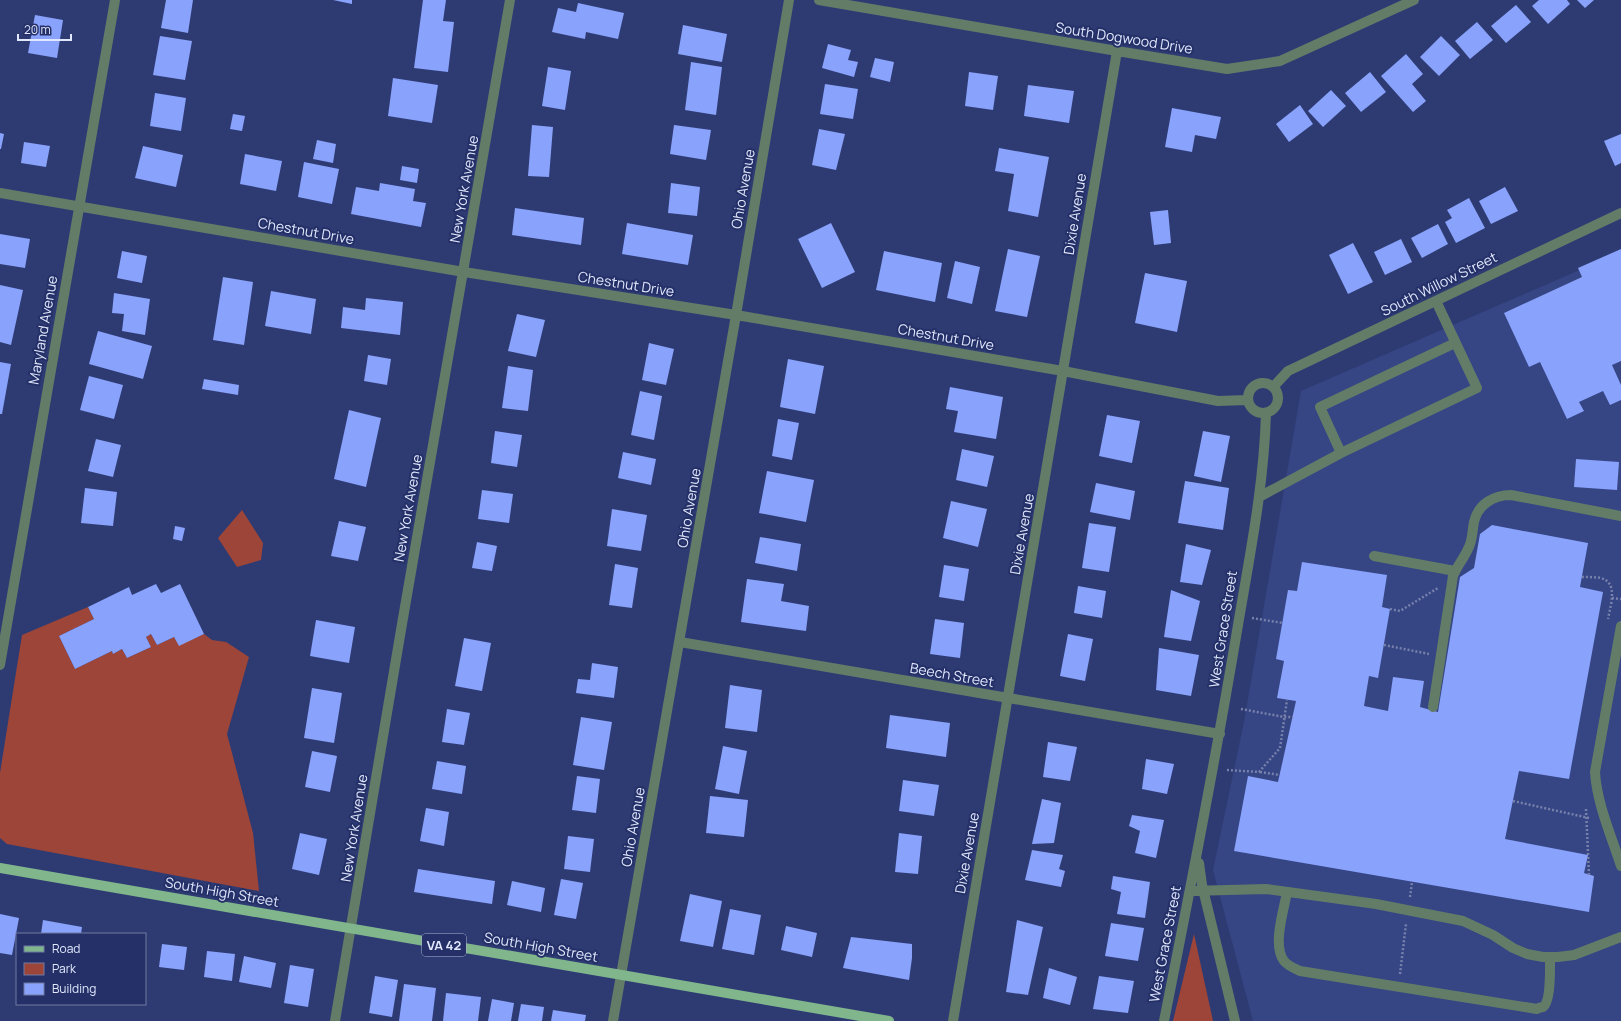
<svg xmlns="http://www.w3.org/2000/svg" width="1621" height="1021" font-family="Manrope,sans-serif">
	<rect width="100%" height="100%" fill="#2e3b73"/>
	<!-- built -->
	<path fill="#364584" d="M 1621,252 L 1621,1021 L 1253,1021 L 1213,870 L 1244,722 L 1301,391 Z"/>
	<!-- green -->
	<path fill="#9d4538" d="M 242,510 L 263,543 L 261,560 L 237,567 L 218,538 Z
		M 88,607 L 94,619 L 59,636 L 75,669 L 112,651 L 113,654 L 122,649 L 127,658 L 151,647 L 146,637 L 151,634 L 157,645 L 174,637 L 179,645 L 204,634 L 212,640 L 226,642 L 249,657 L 227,734 L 253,833 L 259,891 L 7,844 L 0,838 L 0,773 L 22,635 Z
		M 1194,934 L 1213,1021 L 1173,1021 Z"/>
	<!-- building -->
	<path fill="#89a2fc" d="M 166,0 L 193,0 L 188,33 L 161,28 Z
		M 333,0 L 352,0 L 352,4 Z
		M 423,0 L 446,0 L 443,21 L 454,22 L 448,72 L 414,68 Z
		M 1539,0 L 1567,0 L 1570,4 L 1548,24 L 1532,6 Z
		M 1577,0 L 1594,0 L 1585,8 Z
		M 578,3 L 624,13 L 618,39 L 586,32 L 585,39 L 552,32 L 558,8 L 576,12 Z
		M 1516,5 L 1531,22 L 1506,43 L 1491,26 Z
		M 35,15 L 63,20 L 57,58 L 28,53 Z
		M 1477,22 L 1493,40 L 1470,59 L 1455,41 Z
		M 683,25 L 727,34 L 722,62 L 678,54 Z
		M 160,36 L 192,41 L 185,80 L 153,75 Z
		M 1441,36 L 1460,55 L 1439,76 L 1420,57 Z
		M 828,44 L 851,50 L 848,60 L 858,62 L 854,77 L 822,68 Z
		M 1406,54 L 1423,74 L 1412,84 L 1426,101 L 1413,112 L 1381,76 Z
		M 875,58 L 894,62 L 890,82 L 870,77 Z
		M 691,62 L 722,67 L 716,115 L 685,110 Z
		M 548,67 L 571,71 L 565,110 L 542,106 Z
		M 969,72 L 998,76 L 993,110 L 965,106 Z
		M 1370,72 L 1386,92 L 1361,112 L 1345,93 Z
		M 393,78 L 438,85 L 432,123 L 388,116 Z
		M 825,84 L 858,89 L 853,119 L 820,114 Z
		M 1028,85 L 1074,91 L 1069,123 L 1024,116 Z
		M 1331,90 L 1346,106 L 1323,127 L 1308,111 Z
		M 155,93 L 186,98 L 181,131 L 150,126 Z
		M 1300,105 L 1313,124 L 1289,142 L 1276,124 Z
		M 1172,108 L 1221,117 L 1216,139 L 1195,135 L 1192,152 L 1165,147 Z
		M 233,114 L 245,116 L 242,131 L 230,129 Z
		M 532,125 L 553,127 L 549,177 L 528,176 Z
		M 674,125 L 711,130 L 706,160 L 670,154 Z
		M 819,129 L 845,134 L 836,170 L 812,165 Z
		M 0,133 L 4,134 L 1,149 L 0,149 Z
		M 1621,134 L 1621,163 L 1615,166 L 1604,141 Z
		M 317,140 L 336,144 L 333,163 L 313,159 Z
		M 24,142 L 50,146 L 46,167 L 21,163 Z
		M 143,146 L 183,155 L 176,187 L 135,178 Z
		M 999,148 L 1049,157 L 1038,217 L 1008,211 L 1014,174 L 995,171 Z
		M 245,154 L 282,161 L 276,191 L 240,184 Z
		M 304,162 L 339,169 L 332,204 L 298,197 Z
		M 402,166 L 419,169 L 417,183 L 400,180 Z
		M 380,183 L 415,189 L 413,201 L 426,203 L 421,227 L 351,214 L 356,187 L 379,191 Z
		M 671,183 L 700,187 L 697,216 L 668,213 Z
		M 1505,187 L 1518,211 L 1491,224 L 1479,201 Z
		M 1469,198 L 1485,228 L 1456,243 L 1445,222 L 1452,218 L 1447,210 Z
		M 515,208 L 584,218 L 581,245 L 512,235 Z
		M 1168,210 L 1171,243 L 1154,245 L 1150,212 Z
		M 627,223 L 693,235 L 688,265 L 622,254 Z
		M 831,223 L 855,272 L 822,288 L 798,239 Z
		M 1438,224 L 1448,244 L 1422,258 L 1411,238 Z
		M 0,234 L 30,239 L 25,268 L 0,264 Z
		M 1401,239 L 1412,262 L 1385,275 L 1374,252 Z
		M 1353,243 L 1373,282 L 1348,294 L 1329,255 Z
		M 1008,249 L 1040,256 L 1027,317 L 995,311 Z
		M 1621,249 L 1621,361 L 1612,365 L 1621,385 L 1621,400 L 1610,405 L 1603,391 L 1579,402 L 1584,411 L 1567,419 L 1540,362 L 1529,367 L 1504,313 L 1582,277 L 1578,268 Z
		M 122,251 L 147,256 L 142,283 L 117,278 Z
		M 884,251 L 942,263 L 935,302 L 876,290 Z
		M 955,261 L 980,267 L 972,304 L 947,298 Z
		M 1145,273 L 1187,281 L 1177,332 L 1135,323 Z
		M 223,277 L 253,282 L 244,345 L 213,340 Z
		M 0,285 L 23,290 L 11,345 L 0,342 Z
		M 271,291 L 316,299 L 311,334 L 265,326 Z
		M 114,293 L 150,299 L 145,335 L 122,331 L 124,314 L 112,313 Z
		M 366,298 L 403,302 L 400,335 L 341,328 L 343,307 L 365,310 Z
		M 517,314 L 545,320 L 536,357 L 508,351 Z
		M 98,331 L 152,346 L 143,379 L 89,364 Z
		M 649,343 L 674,349 L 666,385 L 642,380 Z
		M 368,355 L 391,359 L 387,385 L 364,381 Z
		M 788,359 L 824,366 L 815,414 L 780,407 Z
		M 0,362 L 11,364 L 2,414 L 0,414 Z
		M 508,366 L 533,370 L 528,411 L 502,408 Z
		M 89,376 L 123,385 L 114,419 L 80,410 Z
		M 204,379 L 239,385 L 238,395 L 202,389 Z
		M 950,387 L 1003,397 L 996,439 L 954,432 L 958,411 L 946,409 Z
		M 640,391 L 662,396 L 654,440 L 631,435 Z
		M 349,410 L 381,418 L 366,487 L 334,479 Z
		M 1107,415 L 1140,421 L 1132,463 L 1099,456 Z
		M 778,419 L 799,423 L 792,460 L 772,456 Z
		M 495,431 L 522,435 L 517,467 L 491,463 Z
		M 1203,431 L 1230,436 L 1221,482 L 1194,476 Z
		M 96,439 L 121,445 L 113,477 L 88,471 Z
		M 962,449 L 994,456 L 987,487 L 956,480 Z
		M 623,452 L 656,459 L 651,485 L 618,478 Z
		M 1576,459 L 1619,462 L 1617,490 L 1574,487 Z
		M 767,471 L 814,480 L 806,522 L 759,513 Z
		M 1185,481 L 1229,488 L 1223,530 L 1178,523 Z
		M 1096,483 L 1135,491 L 1130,520 L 1090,512 Z
		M 85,488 L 117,492 L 113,526 L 81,523 Z
		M 482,490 L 513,494 L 509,523 L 478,519 Z
		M 951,501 L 987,509 L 978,547 L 943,538 Z
		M 612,509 L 647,515 L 641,551 L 607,546 Z
		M 339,521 L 366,527 L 358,561 L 331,556 Z
		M 1089,523 L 1116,527 L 1109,572 L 1082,568 Z
		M 1492,525 L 1588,543 L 1580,587 L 1603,592 L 1569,779 L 1519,771 L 1505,839 L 1588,855 L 1584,873 L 1594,876 L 1589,912 L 1234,851 L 1248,776 L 1278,782 L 1296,701 L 1277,698 L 1284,661 L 1276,659 L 1288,590 L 1297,591 L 1302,562 L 1387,575 L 1382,607 L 1390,609 L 1378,678 L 1369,676 L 1364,706 L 1388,711 L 1393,677 L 1424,681 L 1420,707 L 1438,712 L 1460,577 L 1474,568 L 1480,534 Z
		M 175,526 L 185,528 L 182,541 L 173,539 Z
		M 760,537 L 801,544 L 797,571 L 755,563 Z
		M 477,542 L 497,546 L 492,571 L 472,568 Z
		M 1186,544 L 1211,550 L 1202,585 L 1180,582 Z
		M 615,564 L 638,568 L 632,608 L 609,605 Z
		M 944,565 L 969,569 L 964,601 L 939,597 Z
		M 747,579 L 784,584 L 781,601 L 809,606 L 806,631 L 741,622 Z
		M 156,584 L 161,593 L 180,584 L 204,634 L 179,646 L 174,637 L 157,645 L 151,634 L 146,637 L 151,647 L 127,658 L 122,649 L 113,654 L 112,651 L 75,669 L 59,636 L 94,619 L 88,607 L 129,587 L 132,595 Z
		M 1078,586 L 1106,591 L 1102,618 L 1074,613 Z
		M 1171,590 L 1200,601 L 1191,641 L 1164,637 Z
		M 935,619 L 964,623 L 960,658 L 930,654 Z
		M 316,620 L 355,627 L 349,663 L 310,656 Z
		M 1068,634 L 1093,639 L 1085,681 L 1060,676 Z
		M 464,638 L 491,643 L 482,691 L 455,686 Z
		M 1159,648 L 1199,655 L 1191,696 L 1156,690 Z
		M 592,663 L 618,667 L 614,698 L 576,693 L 578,679 L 590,680 Z
		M 730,685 L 762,690 L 757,732 L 725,728 Z
		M 312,688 L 342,693 L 334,743 L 304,738 Z
		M 447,709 L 470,713 L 464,745 L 442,742 Z
		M 890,715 L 950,723 L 946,757 L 886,748 Z
		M 581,717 L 612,722 L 604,770 L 573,765 Z
		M 1048,742 L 1077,747 L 1070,781 L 1043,777 Z
		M 723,746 L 747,751 L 739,794 L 715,789 Z
		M 312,751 L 337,756 L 330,792 L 305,787 Z
		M 1146,759 L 1174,764 L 1167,794 L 1142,789 Z
		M 437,761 L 466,766 L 462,794 L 432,789 Z
		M 577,776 L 600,779 L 596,813 L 572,810 Z
		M 903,780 L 939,785 L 934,816 L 899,811 Z
		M 710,796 L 748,800 L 744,837 L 706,833 Z
		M 1042,799 L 1061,803 L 1054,843 L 1032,844 Z
		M 426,808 L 449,812 L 444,846 L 420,841 Z
		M 1132,815 L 1164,820 L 1156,858 L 1135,853 L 1140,831 L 1129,826 Z
		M 300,833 L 327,839 L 319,875 L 292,869 Z
		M 899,833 L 922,836 L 918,874 L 895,872 Z
		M 568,836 L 594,839 L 590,872 L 564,869 Z
		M 1032,850 L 1063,855 L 1059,869 L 1065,871 L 1061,887 L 1025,880 Z
		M 418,869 L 495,881 L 492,904 L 414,892 Z
		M 1113,876 L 1150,882 L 1145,918 L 1117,914 L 1121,892 L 1111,889 Z
		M 561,879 L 583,883 L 576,919 L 554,915 Z
		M 512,881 L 545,888 L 541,912 L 507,905 Z
		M 690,894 L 722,901 L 713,947 L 680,941 Z
		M 730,909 L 761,915 L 754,955 L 722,949 Z
		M 0,914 L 19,918 L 12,955 L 0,953 Z
		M 43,920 L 82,927 L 81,934 L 41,934 Z
		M 1017,920 L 1043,927 L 1028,995 L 1006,992 Z
		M 1111,923 L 1144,928 L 1138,961 L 1105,956 Z
		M 786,926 L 817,933 L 812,957 L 781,950 Z
		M 851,937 L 912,944 L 912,958 L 909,980 L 843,968 Z
		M 162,944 L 187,947 L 184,970 L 159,967 Z
		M 207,951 L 235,954 L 232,981 L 204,977 Z
		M 244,956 L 276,963 L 271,988 L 239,982 Z
		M 290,965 L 314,969 L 308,1007 L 284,1003 Z
		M 1049,968 L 1077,977 L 1070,1005 L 1043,998 Z
		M 375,976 L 398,980 L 392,1017 L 369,1013 Z
		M 1099,976 L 1134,981 L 1128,1013 L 1093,1009 Z
		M 404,984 L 436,988 L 432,1021 L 399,1021 Z
		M 446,993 L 481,997 L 478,1021 L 443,1021 Z
		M 492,999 L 514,1003 L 511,1021 L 488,1021 Z
		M 521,1004 L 544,1007 L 542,1021 L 518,1021 Z
		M 553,1010 L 586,1015 L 585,1021 L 551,1021 Z"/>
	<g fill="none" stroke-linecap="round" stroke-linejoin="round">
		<!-- path -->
		<path stroke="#7781ab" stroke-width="2.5" stroke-dasharray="2 2" stroke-linecap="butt" d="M 1582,577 C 1588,577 1595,577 1601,578 C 1619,583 1610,607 1608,619
			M 1612,598 L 1621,599
			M 1390,609 L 1400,611 L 1438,588
			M 1252,618 L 1283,623
			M 1384,645 L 1429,654
			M 1241,709 L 1284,717 L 1293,717
			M 1227,770 L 1259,772 L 1280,748 L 1287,700
			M 1260,772 L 1280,775
			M 1513,801 L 1589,818
			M 1586,809 L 1589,875
			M 1410,897 L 1412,882
			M 1400,974 L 1406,924"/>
		<!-- minor -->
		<path stroke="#627c68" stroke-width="10" d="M 819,0 L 1117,51 L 1227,69 L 1280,61 L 1414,0
			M 0,193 L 464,272 L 736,315 L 1063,371 L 1218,401 L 1247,400
			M1248 398a15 15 0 1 1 30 0a15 15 0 1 1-30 0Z
			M 1273,387 L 1288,371 L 1621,213
			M 1341,453 L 1320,407 L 1455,343
			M 1259,497 L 1341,453 L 1477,388 L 1436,301
			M 1374,556 L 1455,571
			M 1621,626 L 1595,772 C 1597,804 1611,835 1621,866
			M 680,642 L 1220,734
			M 0,665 L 115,0
			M 1433,707 L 1453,576 C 1457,566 1464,558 1468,549 C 1473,540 1472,531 1474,522 C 1478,504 1494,495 1511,495 L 1621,516
			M 1199,863 L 1202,885 L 1235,1021
			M 1190,891 L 1266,889 L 1376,904 L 1463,921 L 1493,935 L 1513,948 L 1527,954 L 1543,957 L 1558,957 L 1574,955 L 1621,937
			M 1287,892 C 1284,910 1272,945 1284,961 C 1288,966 1294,968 1300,971 L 1537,1009 C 1537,1008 1543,1007 1543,1007 C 1551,1002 1550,967 1550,958
			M 335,1021 L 402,624 L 510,0
			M 613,1021 L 736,315 L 789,0
			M 953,1021 L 1117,51
			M 1164,1021 C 1190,891 1215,762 1237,631 C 1249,559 1264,487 1266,413"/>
		<!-- major -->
		<path stroke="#81b68d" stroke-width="10" d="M 0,868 L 889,1021"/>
	</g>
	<g text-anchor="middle" stroke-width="4" stroke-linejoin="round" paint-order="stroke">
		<!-- shield labels -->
		<rect fill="#243067" stroke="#a8b1d0" stroke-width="1" x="422" y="934" width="44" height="22" rx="3"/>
		<g font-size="13" font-weight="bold" fill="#e1e8fd">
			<text x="444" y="950">VA 42</text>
		</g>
		<!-- street labels -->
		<g font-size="14" fill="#e1e8fd" stroke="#243067">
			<text transform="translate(1124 38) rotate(9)" y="5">South Dogwood Drive</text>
			<text transform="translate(464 189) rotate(-80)" y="5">New York Avenue</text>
			<text transform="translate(743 189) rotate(-80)" y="5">Ohio Avenue</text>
			<text transform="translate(1075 214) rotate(-81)" y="5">Dixie Avenue</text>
			<text transform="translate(306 231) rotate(10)" y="5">Chestnut Drive</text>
			<text transform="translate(626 284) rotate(9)" y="5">Chestnut Drive</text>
			<text transform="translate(1439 284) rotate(-26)" y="5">South Willow Street</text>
			<text transform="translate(43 330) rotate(-80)" y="5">Maryland Avenue</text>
			<text transform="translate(946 337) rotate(10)" y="5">Chestnut Drive</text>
			<text transform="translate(408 508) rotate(-80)" y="5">New York Avenue</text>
			<text transform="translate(689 508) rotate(-80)" y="5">Ohio Avenue</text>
			<text transform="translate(1022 534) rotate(-80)" y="5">Dixie Avenue</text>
			<text transform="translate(1223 629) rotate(-81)" y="5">West Grace Street</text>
			<text transform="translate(952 675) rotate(10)" y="5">Beech Street</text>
			<text transform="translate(633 827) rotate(-80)" y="5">Ohio Avenue</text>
			<text transform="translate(354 828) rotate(-81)" y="5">New York Avenue</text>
			<text transform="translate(967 853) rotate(-80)" y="5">Dixie Avenue</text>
			<text transform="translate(222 892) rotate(10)" y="5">South High Street</text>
			<text transform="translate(1165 944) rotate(-79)" y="5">West Grace Street</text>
			<text transform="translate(541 947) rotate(10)" y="5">South High Street</text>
		</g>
	</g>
	<!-- legend -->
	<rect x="16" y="933" width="130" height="72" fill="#243067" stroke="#707aa3"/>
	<rect x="24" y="946" width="20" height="6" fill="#81b68d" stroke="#707aa3"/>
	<text x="52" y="953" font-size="12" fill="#e1e8fd">Road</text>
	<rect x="24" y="963" width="20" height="12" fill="#9d4538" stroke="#707aa3"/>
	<text x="52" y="973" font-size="12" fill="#e1e8fd">Park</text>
	<rect x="24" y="983" width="20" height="12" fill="#89a2fc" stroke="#707aa3"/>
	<text x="52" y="993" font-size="12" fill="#e1e8fd">Building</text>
	<!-- scale -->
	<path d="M18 34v6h53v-6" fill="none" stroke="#e1e8fd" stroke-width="2"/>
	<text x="24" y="34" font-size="12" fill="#e1e8fd" stroke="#243067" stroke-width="3" paint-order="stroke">20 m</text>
</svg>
